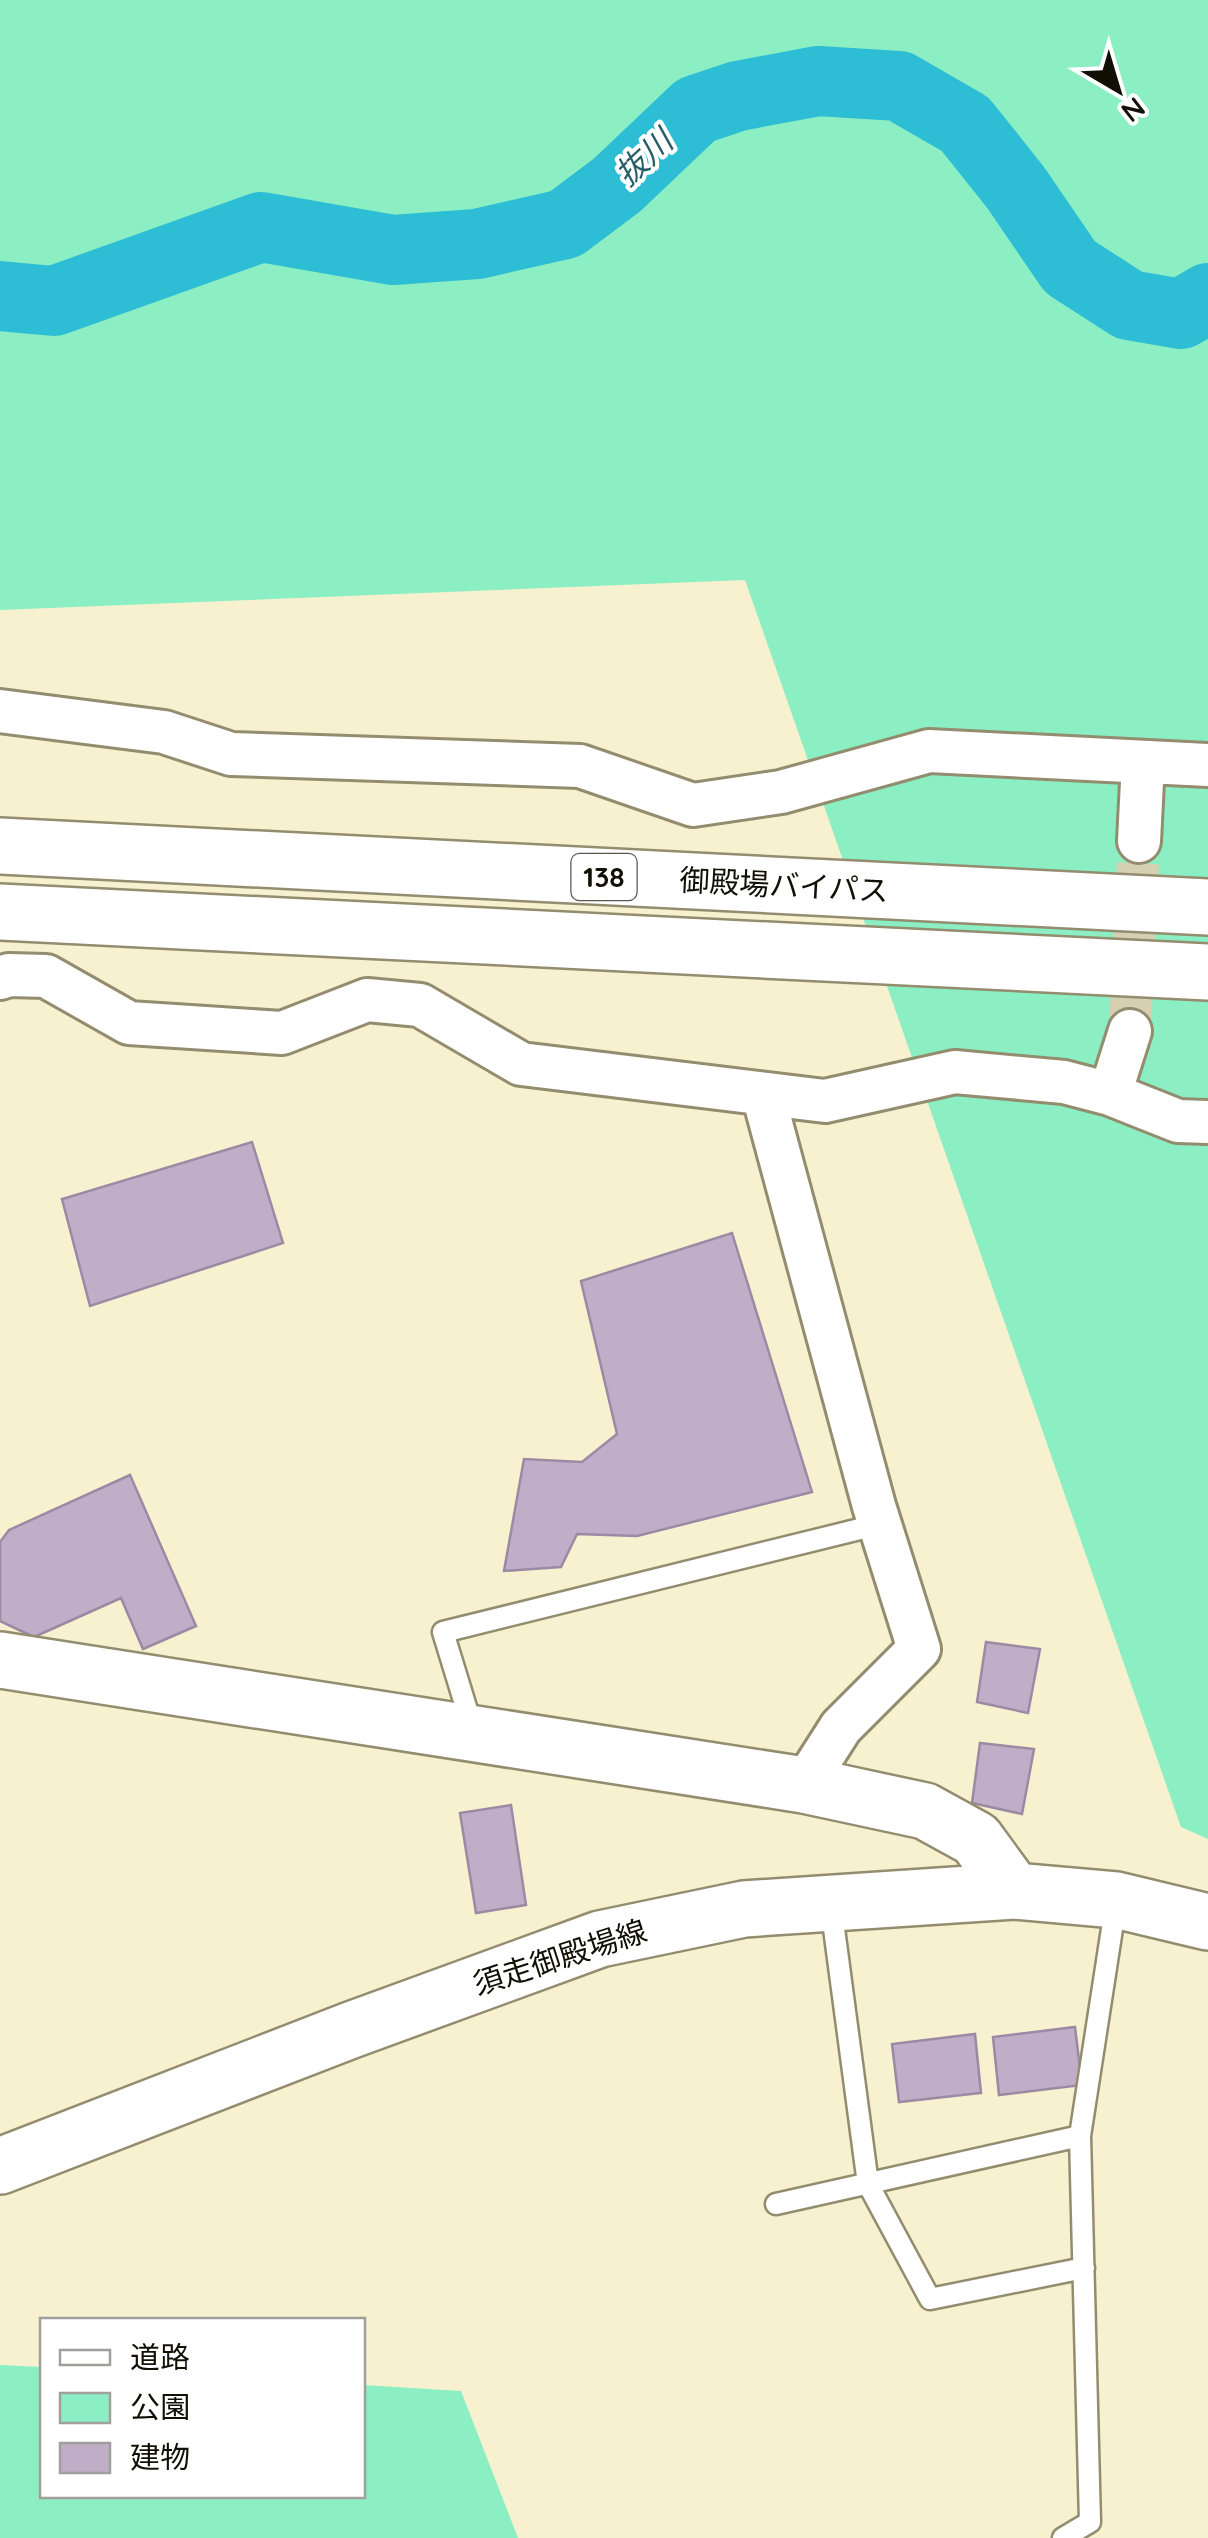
<svg xmlns="http://www.w3.org/2000/svg" width="1208" height="2538" font-family="Quicksand,'Noto Sans JP',sans-serif">
	<rect width="100%" height="100%" fill="#f8f1d0"/>
	<!-- green -->
	<path fill="#8befc3" d="M 0,0 L 1208,0 L 1208,1839 L 1181,1827 L 745,580 L 0,610 Z
		M 0,2365 L 42,2367 L 42,2496 L 362,2496 L 363,2385 L 461,2391 L 518,2538 L 0,2538 Z"/>
	<g fill="none" stroke-linecap="round" stroke-linejoin="round">
		<!-- river -->
		<path stroke="#2dbdd5" stroke-width="70" d="M 0,296 L 54,301 L 261,227 L 393,250 L 477,244 L 565,224 L 617,185 L 696,110 L 738,96 L 818,81 L 899,86 L 965,124 L 1016,188 L 1070,267 L 1129,305 L 1181,314 L 1208,298"/>
	</g>
	<!-- building -->
	<path fill="#c0adc7" stroke="#9c89a3" stroke-width="2.5" d="M 252,1142 L 283,1243 L 90,1306 L 62,1199 Z
		M 732,1233 L 812,1492 L 637,1536 L 577,1534 L 561,1567 L 504,1571 L 524,1459 L 582,1462 L 617,1434 L 581,1281 Z
		M 130,1475 L 196,1626 L 143,1649 L 121,1598 L 34,1637 L 0,1621 L 0,1542 L 9,1530 Z
		M 986,1642 L 1040,1649 L 1028,1713 L 977,1702 Z
		M 980,1743 L 1034,1749 L 1022,1814 L 972,1803 Z
		M 511,1805 L 526,1905 L 476,1913 L 460,1813 Z
		M 1075,2027 L 1082,2085 L 999,2095 L 993,2037 Z
		M 975,2034 L 981,2093 L 899,2102 L 892,2044 Z"/>
	<g fill="none" stroke-linecap="round" stroke-linejoin="round">
		<!-- street-tunnel -->
		<path stroke="#d6cfb2" stroke-width="42" stroke-dasharray="42 21" stroke-linecap="butt" d="M 1130,1031 L 1139,841"/>
		<defs>
			<path id="lane" d="M 473,1730 L 443,1632 L 880,1524
				M 831,1906 L 868,2184 L 930,2299 L 1084,2268
				M 776,2204 L 1080,2136
				M 1063,2538 L 1090,2522 L 1080,2136 L 1116,1903"/>
			<path id="street" d="M 0,711 L 164,732 L 231,754 L 580,766 L 693,805 L 781,792 L 929,751 L 1208,765
				M 1139,841 L 1143,762
				M 0,978 L 9,975 L 46,976 L 129,1023 L 282,1033 L 367,1000 L 420,1005 L 521,1064 L 825,1101 L 955,1072 L 1064,1082 L 1110,1094 L 1178,1121 L 1208,1122
				M 763,1094 L 874,1506 L 919,1649 L 841,1727 L 804,1785
				M 1110,1094 L 1130,1031"/>
			<path id="secondary" d="M 0,1660 L 804,1785 L 925,1811 L 976,1839 L 1014,1891
				M 0,2166 L 351,2030 L 600,1939 L 744,1909 L 1014,1891 L 1116,1900 L 1208,1922"/>
			<path id="highway" d="M 0,846 L 1208,907
				M 0,912 L 1208,972"/>
		</defs>
		<!-- lane casing -->
		<use href="#lane" stroke="#938c6e" stroke-width="25"/>
		<!-- street casing -->
		<use href="#street" stroke="#938c6e" stroke-width="48"/>
		<!-- secondary casing -->
		<use href="#secondary" stroke="#938c6e" stroke-width="60"/>
		<!-- highway casing -->
		<use href="#highway" stroke="#938c6e" stroke-width="60"/>
		<!-- lane -->
		<use href="#lane" stroke="#fff" stroke-width="20"/>
		<!-- street -->
		<use href="#street" stroke="#fff" stroke-width="42"/>
		<!-- secondary -->
		<use href="#secondary" stroke="#fff" stroke-width="55"/>
		<!-- highway -->
		<use href="#highway" stroke="#fff" stroke-width="55"/>
	</g>
	<g text-anchor="middle" stroke-width="8" stroke-linejoin="round" paint-order="stroke">
		<!-- shield labels -->
		<rect fill="#fff" stroke="#595750" stroke-width="2.5" x="571.5" y="854" width="65" height="46" rx="8"/>
		<g font-size="28" font-weight="bold" fill="#120f05">
			<text x="604" y="887">138</text>
		</g>
		<!-- street labels -->
		<g font-size="30" fill="#120f05" stroke="#fff">
			<text transform="translate(784 886) rotate(3)" y="10">御殿場バイパス</text>
			<text transform="translate(560 1958) rotate(-18)" y="10">須走御殿場線</text>
		</g>
		<!-- water labels -->
		<g font-size="32" font-style="italic" fill="#265d67" stroke="#fff">
			<text transform="translate(644 158) rotate(-43)" y="11">抜川</text>
		</g>
	</g>
	<!-- legend -->
	<rect x="40" y="2318" width="325" height="180" fill="#ffffff" stroke="#a09f9b" stroke-width="2.5"/>
	<rect x="60" y="2350" width="50" height="15" fill="#ffffff" stroke="#a09f9b" stroke-width="2.5"/>
	<text x="130" y="2368" font-size="30" fill="#120f05">道路</text>
	<rect x="60" y="2393" width="50" height="30" fill="#8befc3" stroke="#a09f9b" stroke-width="2.5"/>
	<text x="130" y="2418" font-size="30" fill="#120f05">公園</text>
	<rect x="60" y="2443" width="50" height="30" fill="#c0adc7" stroke="#a09f9b" stroke-width="2.5"/>
	<text x="130" y="2468" font-size="30" fill="#120f05">建物</text>
	<!-- north arrow -->
	<g transform="translate(1118 90) rotate(142)" stroke="#ffffff" stroke-width="8" paint-order="stroke">
	<path d="M0-8L18 38L0 25L-18 38Z" fill="#120f05"/>
	<text y="-15" font-size="28" font-weight="bold" text-anchor="middle" fill="#120f05">N</text>
	</g>
</svg>
